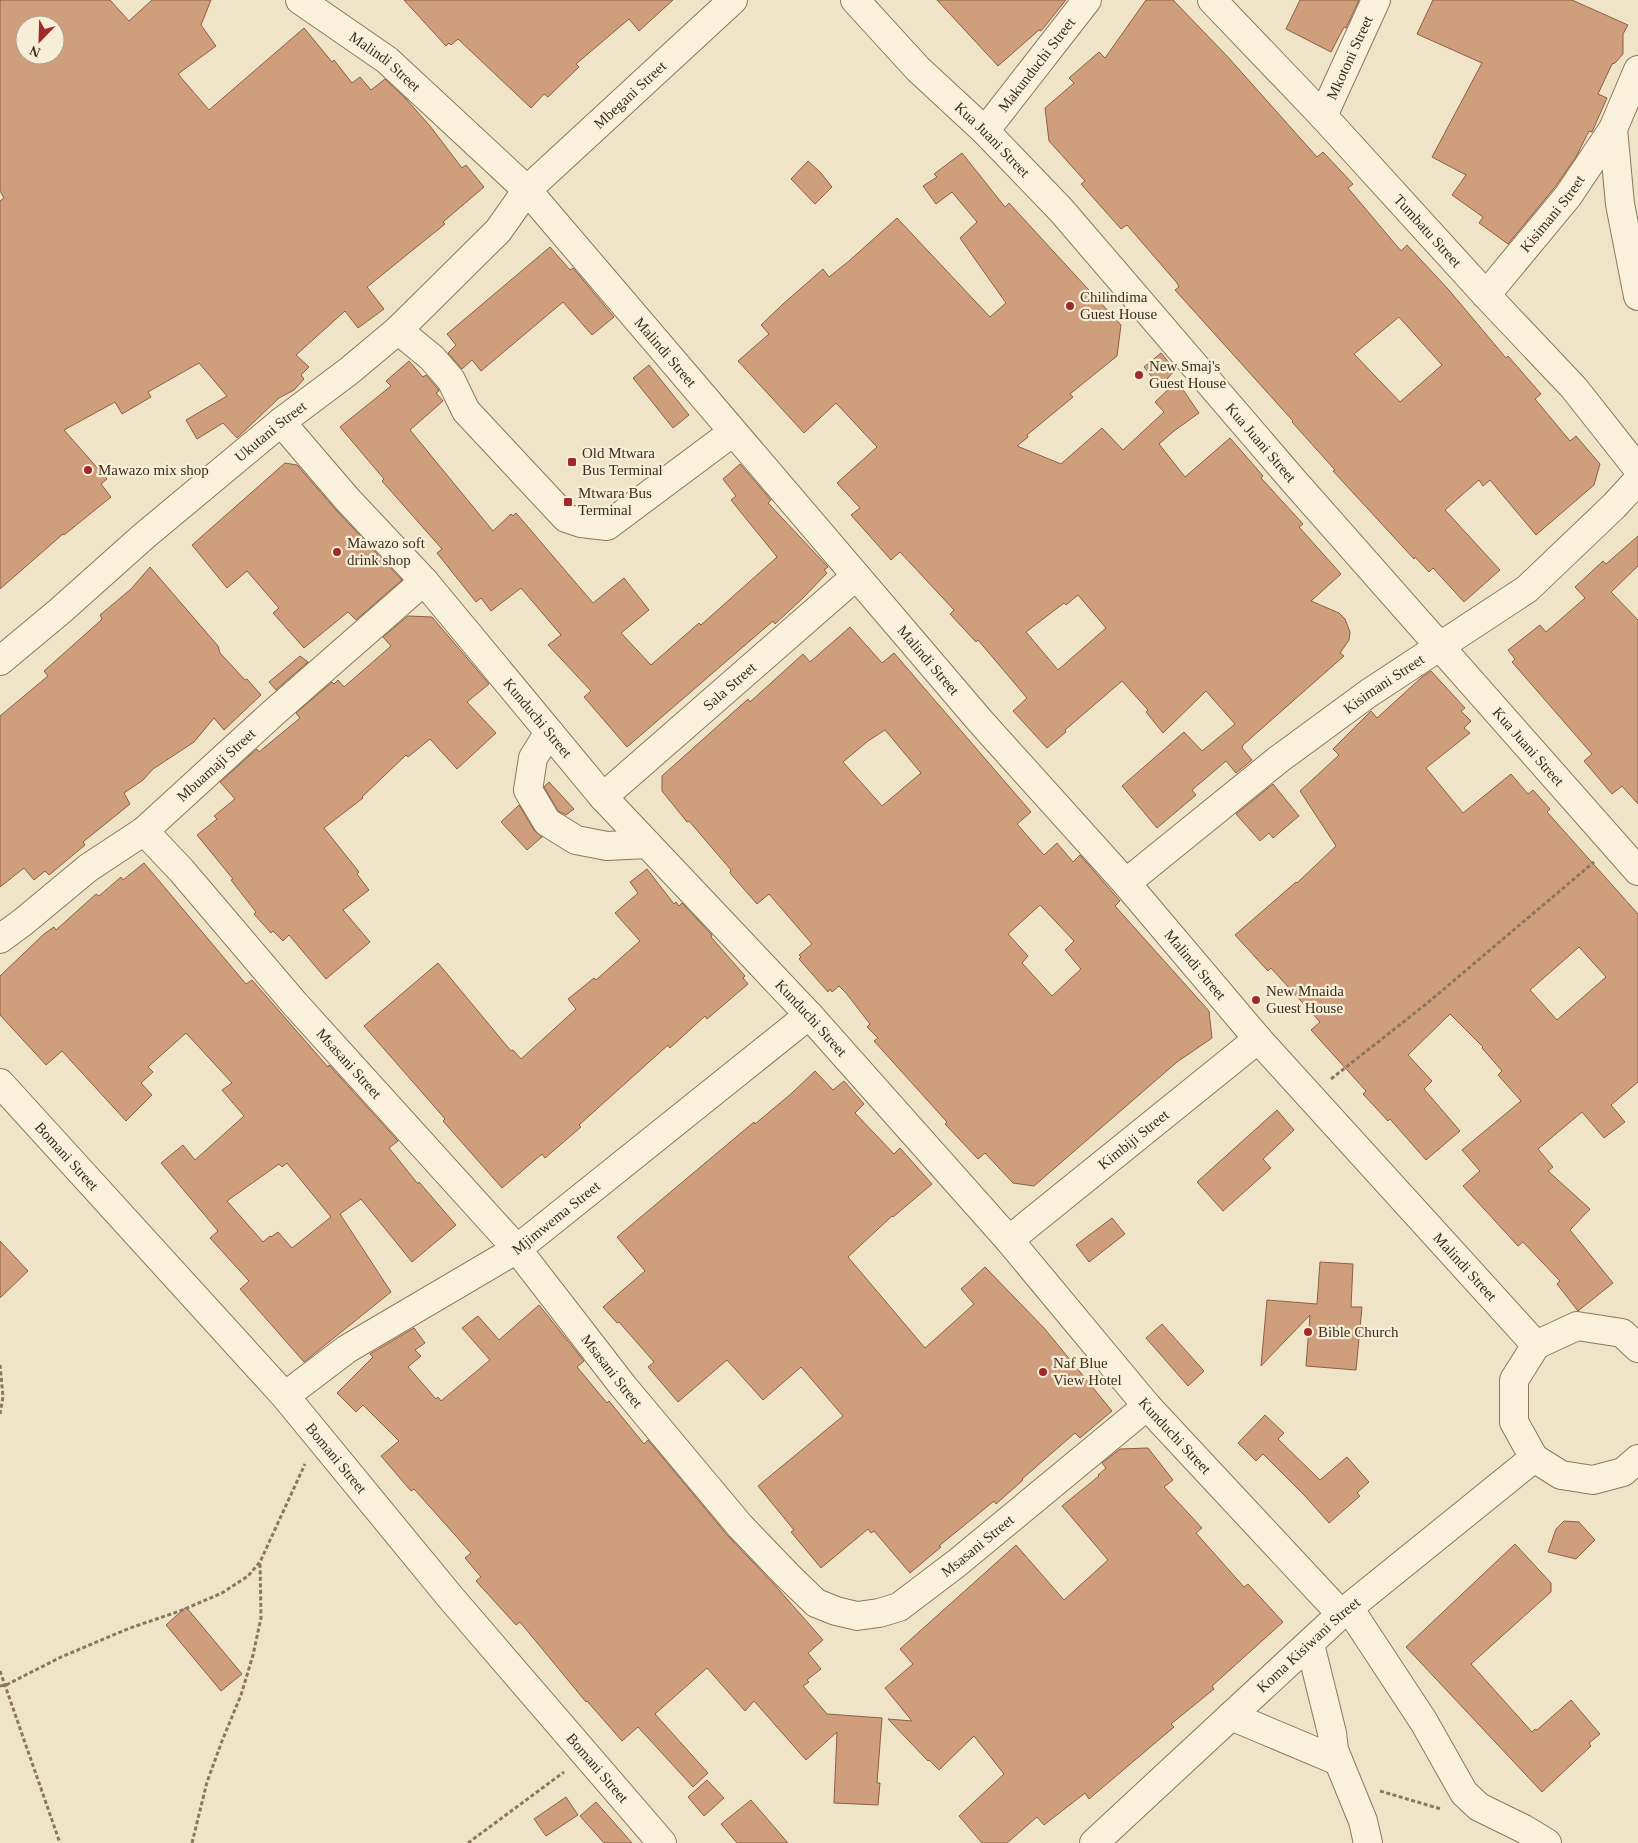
<svg xmlns="http://www.w3.org/2000/svg" width="1638" height="1843" font-family="Georgia,serif">
	<rect width="100%" height="100%" fill="#f0e4c8"/>
	<!-- building -->
	<path fill="#cf9f7d" stroke="#8d5f41" fill-rule="evenodd" d="M 0,0 L 110,0 L 129,21 L 152,0 L 211,0 L 201,25 L 216,46 L 178,74 L 209,110 L 304,28 L 332,62 L 334,60 L 352,83 L 360,77 L 371,90 L 385,79 L 406,99 L 430,126 L 462,168 L 466,165 L 484,187 L 443,222 L 445,224 L 367,287 L 384,309 L 358,328 L 345,311 L 296,355 L 309,367 L 301,375 L 304,379 L 294,390 L 279,398 L 237,438 L 223,423 L 197,439 L 186,420 L 227,396 L 199,363 L 148,392 L 151,397 L 122,414 L 115,402 L 64,430 L 107,479 L 101,484 L 111,497 L 64,535 L 63,534 L 0,589 L 0,201 L 4,198 L 0,191 ZM 25,25 L 55,25 L 55,55 L 25,55 Z
		M 404,0 L 673,0 L 639,31 L 629,19 L 576,64 L 579,67 L 548,97 L 544,94 L 531,108 L 458,39 L 451,45 L 449,43 L 446,46 Z
		M 937,0 L 1066,0 L 1041,31 L 1039,30 L 998,66 Z
		M 1146,0 L 1173,0 L 1227,56 L 1317,157 L 1323,152 L 1353,184 L 1348,188 L 1401,251 L 1407,245 L 1448,289 L 1506,358 L 1508,356 L 1541,394 L 1535,399 L 1570,441 L 1576,436 L 1600,464 L 1594,485 L 1536,535 L 1490,480 L 1483,486 L 1479,480 L 1445,510 L 1500,570 L 1464,602 L 1433,568 L 1429,572 L 1415,557 L 1414,559 L 1333,471 L 1335,470 L 1292,422 L 1293,421 L 1175,290 L 1179,287 L 1177,283 L 1127,225 L 1121,229 L 1081,184 L 1085,181 L 1049,141 L 1045,108 L 1074,83 L 1069,78 L 1099,52 L 1105,58 ZM 1399,317 L 1442,365 L 1400,402 L 1354,354 Z
		M 1300,0 L 1359,0 L 1346,28 L 1344,27 L 1331,52 L 1286,29 Z
		M 1433,0 L 1572,0 L 1628,25 L 1623,34 L 1623,54 L 1615,63 L 1612,64 L 1598,94 L 1607,98 L 1592,132 L 1589,131 L 1576,157 L 1555,187 L 1508,244 L 1479,223 L 1483,217 L 1452,195 L 1466,175 L 1432,157 L 1482,63 L 1417,34 Z
		M 962,153 L 1005,207 L 1009,203 L 1121,325 L 1117,356 L 1070,394 L 1073,397 L 1027,435 L 1028,437 L 1017,446 L 1061,464 L 1102,428 L 1123,450 L 1164,412 L 1155,402 L 1177,381 L 1199,413 L 1174,431 L 1159,444 L 1185,477 L 1230,438 L 1263,476 L 1261,478 L 1303,524 L 1299,527 L 1341,574 L 1311,601 L 1339,613 L 1345,619 L 1350,632 L 1349,640 L 1340,653 L 1344,656 L 1243,745 L 1242,748 L 1252,760 L 1236,773 L 1226,761 L 1192,790 L 1196,795 L 1157,828 L 1122,786 L 1184,732 L 1202,751 L 1235,724 L 1206,691 L 1163,733 L 1146,712 L 1148,710 L 1122,681 L 1065,730 L 1066,732 L 1047,748 L 1013,711 L 1027,698 L 978,640 L 976,642 L 950,614 L 954,610 L 900,552 L 891,560 L 851,515 L 860,508 L 837,483 L 877,447 L 836,403 L 804,433 L 738,361 L 769,334 L 761,325 L 783,304 L 823,269 L 829,277 L 849,261 L 897,218 L 990,317 L 1006,303 L 960,238 L 977,222 L 952,192 L 936,204 L 923,186 L 937,177 L 934,174 ZM 1078,595 L 1106,628 L 1058,670 L 1026,632 L 1064,603 L 1066,605 Z
		M 808,161 L 821,173 L 832,187 L 815,204 L 791,179 Z
		M 550,247 L 570,270 L 573,268 L 614,317 L 592,335 L 563,302 L 481,371 L 472,360 L 462,369 L 448,353 L 456,345 L 447,334 Z
		M 1161,353 L 1175,370 L 1160,387 L 1144,367 Z
		M 409,361 L 423,377 L 426,375 L 438,389 L 439,391 L 436,393 L 443,401 L 410,430 L 493,531 L 511,514 L 513,516 L 516,513 L 593,603 L 624,578 L 649,610 L 621,633 L 651,665 L 699,623 L 701,625 L 777,557 L 731,500 L 736,496 L 723,479 L 740,464 L 771,500 L 768,503 L 828,567 L 824,570 L 827,573 L 803,598 L 775,624 L 773,621 L 627,747 L 584,697 L 591,691 L 548,645 L 561,635 L 521,588 L 491,611 L 481,598 L 476,602 L 437,553 L 442,549 L 382,481 L 384,479 L 340,427 L 391,386 L 386,381 Z
		M 649,365 L 689,415 L 673,428 L 633,378 Z
		M 285,463 L 297,465 L 336,510 L 402,580 L 356,620 L 348,612 L 304,648 L 273,613 L 279,608 L 247,571 L 227,588 L 192,545 Z
		M 1638,536 L 1638,566 L 1611,592 L 1638,620 L 1638,804 L 1622,786 L 1612,794 L 1584,761 L 1592,754 L 1512,662 L 1515,659 L 1508,650 L 1540,625 L 1546,632 L 1585,598 L 1575,587 L 1603,561 L 1606,564 Z
		M 150,567 L 218,646 L 220,653 L 245,680 L 247,679 L 261,695 L 224,730 L 214,718 L 194,742 L 153,769 L 143,780 L 124,793 L 130,804 L 83,842 L 85,845 L 49,875 L 45,871 L 34,880 L 24,868 L 0,887 L 0,716 L 48,676 L 44,671 L 99,622 L 102,619 L 100,615 L 131,589 Z
		M 408,616 L 432,617 L 489,684 L 467,702 L 496,733 L 457,769 L 430,739 L 408,757 L 406,755 L 362,797 L 363,798 L 324,828 L 359,872 L 357,874 L 369,890 L 343,910 L 370,942 L 326,979 L 289,935 L 283,941 L 273,931 L 271,933 L 254,914 L 256,912 L 231,880 L 233,879 L 197,835 L 217,819 L 214,816 L 235,799 L 220,782 L 257,749 L 259,752 L 300,718 L 296,713 L 332,682 L 334,684 L 338,680 L 344,687 L 391,646 L 383,637 Z
		M 850,627 L 882,663 L 894,653 L 1031,812 L 1017,824 L 1044,855 L 1057,843 L 1073,862 L 1080,855 L 1120,901 L 1115,906 L 1209,1011 L 1212,1038 L 1177,1062 L 1034,1186 L 1013,1183 L 985,1153 L 978,1159 L 945,1124 L 947,1122 L 874,1041 L 878,1038 L 867,1027 L 870,1024 L 846,993 L 839,986 L 832,992 L 830,989 L 828,992 L 799,959 L 801,957 L 799,955 L 812,944 L 769,894 L 757,904 L 730,873 L 731,870 L 689,821 L 687,822 L 662,791 L 662,776 L 748,699 L 750,702 L 803,654 L 810,662 ZM 885,730 L 921,773 L 882,806 L 843,762 L 868,741 ZM 1040,905 L 1074,941 L 1065,950 L 1081,969 L 1052,996 L 1022,963 L 1028,956 L 1008,934 Z
		M 300,656 L 308,662 L 276,690 L 269,682 Z
		M 1431,671 L 1465,708 L 1461,711 L 1471,721 L 1464,728 L 1470,733 L 1426,768 L 1463,813 L 1511,774 L 1528,794 L 1533,790 L 1550,809 L 1547,812 L 1638,914 L 1638,1082 L 1611,1105 L 1625,1122 L 1604,1138 L 1582,1112 L 1538,1149 L 1553,1167 L 1548,1171 L 1590,1209 L 1570,1230 L 1613,1283 L 1578,1311 L 1557,1284 L 1560,1281 L 1523,1242 L 1518,1246 L 1463,1186 L 1480,1171 L 1462,1150 L 1521,1101 L 1498,1075 L 1502,1071 L 1482,1048 L 1483,1047 L 1450,1014 L 1408,1055 L 1432,1081 L 1424,1089 L 1460,1131 L 1426,1160 L 1390,1119 L 1388,1121 L 1363,1094 L 1366,1091 L 1311,1030 L 1320,1022 L 1271,968 L 1268,971 L 1235,935 L 1281,895 L 1296,882 L 1297,883 L 1336,846 L 1300,791 L 1339,755 L 1333,749 L 1371,711 L 1377,718 L 1422,677 ZM 1579,947 L 1606,977 L 1557,1020 L 1530,990 Z
		M 549,782 L 574,809 L 566,815 L 558,811 L 544,787 Z
		M 1273,784 L 1299,816 L 1273,838 L 1269,833 L 1260,841 L 1236,814 Z
		M 519,805 L 534,830 L 542,837 L 527,850 L 501,822 Z
		M 144,863 L 246,984 L 252,980 L 328,1067 L 329,1065 L 398,1141 L 389,1148 L 418,1184 L 419,1182 L 456,1225 L 412,1262 L 361,1199 L 340,1214 L 391,1292 L 304,1362 L 240,1289 L 249,1281 L 210,1238 L 218,1231 L 161,1163 L 183,1145 L 195,1160 L 244,1116 L 222,1090 L 232,1083 L 186,1033 L 148,1067 L 153,1072 L 141,1083 L 152,1095 L 126,1121 L 62,1051 L 46,1065 L 0,1015 L 0,976 L 44,934 L 54,927 L 56,930 L 96,894 L 99,896 L 121,877 L 123,880 ZM 287,1163 L 331,1217 L 292,1248 L 278,1232 L 271,1237 L 270,1236 L 263,1242 L 227,1201 L 279,1164 L 282,1167 Z
		M 647,869 L 674,904 L 676,902 L 679,906 L 682,903 L 712,935 L 711,937 L 745,976 L 743,978 L 748,984 L 707,1019 L 705,1016 L 670,1048 L 668,1045 L 579,1125 L 581,1127 L 545,1158 L 542,1154 L 502,1188 L 443,1121 L 445,1119 L 440,1113 L 364,1026 L 438,963 L 511,1051 L 513,1050 L 521,1059 L 576,1009 L 568,999 L 594,978 L 596,980 L 640,941 L 615,913 L 638,893 L 630,882 Z
		M 815,1071 L 833,1090 L 844,1081 L 864,1104 L 855,1113 L 894,1154 L 900,1148 L 932,1184 L 893,1217 L 892,1216 L 848,1257 L 925,1348 L 974,1304 L 961,1289 L 985,1267 L 1044,1328 L 1112,1411 L 1080,1438 L 1075,1433 L 1022,1479 L 1023,1480 L 996,1504 L 994,1501 L 939,1546 L 941,1547 L 910,1573 L 874,1531 L 871,1533 L 868,1529 L 821,1568 L 791,1532 L 794,1530 L 758,1486 L 843,1416 L 801,1367 L 763,1400 L 727,1360 L 678,1402 L 648,1367 L 654,1362 L 619,1322 L 617,1323 L 603,1307 L 645,1271 L 617,1237 L 754,1122 L 755,1124 L 792,1093 Z
		M 1277,1110 L 1294,1130 L 1263,1159 L 1271,1168 L 1223,1211 L 1197,1182 Z
		M 1112,1218 L 1125,1234 L 1089,1262 L 1076,1245 Z
		M 0,1241 L 28,1271 L 0,1298 Z
		M 1320,1262 L 1353,1264 L 1351,1307 L 1362,1307 L 1356,1370 L 1306,1366 L 1310,1315 L 1261,1366 L 1267,1300 L 1317,1304 Z
		M 539,1305 L 584,1361 L 577,1367 L 607,1403 L 609,1401 L 644,1444 L 648,1440 L 728,1536 L 772,1582 L 823,1640 L 808,1653 L 821,1669 L 807,1680 L 809,1682 L 803,1686 L 827,1714 L 882,1718 L 877,1783 L 880,1783 L 878,1805 L 834,1803 L 837,1732 L 806,1760 L 754,1701 L 745,1711 L 707,1668 L 655,1714 L 708,1773 L 693,1787 L 638,1727 L 622,1741 L 587,1701 L 586,1702 L 520,1622 L 516,1625 L 476,1581 L 481,1577 L 465,1558 L 471,1553 L 414,1489 L 411,1491 L 381,1456 L 399,1441 L 363,1405 L 356,1412 L 337,1393 L 373,1357 L 370,1354 L 414,1328 L 425,1343 L 415,1350 L 421,1356 L 408,1367 L 436,1399 L 438,1397 L 441,1401 L 490,1360 L 462,1328 L 478,1316 L 499,1340 Z
		M 1162,1324 L 1204,1371 L 1188,1386 L 1146,1338 Z
		M 1265,1415 L 1284,1433 L 1278,1439 L 1320,1480 L 1347,1457 L 1369,1482 L 1357,1493 L 1360,1496 L 1329,1523 L 1305,1496 L 1263,1454 L 1256,1461 L 1238,1443 Z
		M 1148,1448 L 1173,1480 L 1164,1487 L 1202,1528 L 1196,1533 L 1244,1587 L 1248,1584 L 1283,1622 L 1212,1686 L 1214,1689 L 1171,1724 L 1174,1727 L 1089,1799 L 1085,1793 L 1044,1825 L 1037,1817 L 1007,1843 L 982,1843 L 959,1816 L 1004,1774 L 974,1736 L 939,1770 L 929,1760 L 928,1761 L 888,1719 L 912,1721 L 885,1688 L 913,1664 L 900,1649 L 1016,1545 L 1064,1600 L 1108,1560 L 1062,1506 L 1099,1476 L 1098,1475 L 1106,1468 L 1102,1463 L 1120,1449 Z
		M 1564,1521 L 1579,1522 L 1595,1540 L 1576,1559 L 1548,1552 L 1556,1529 Z
		M 1515,1544 L 1551,1583 L 1551,1592 L 1471,1664 L 1532,1732 L 1535,1729 L 1537,1730 L 1571,1700 L 1600,1734 L 1589,1743 L 1591,1746 L 1542,1792 L 1406,1647 Z
		M 186,1607 L 242,1674 L 221,1691 L 166,1625 Z
		M 707,1780 L 724,1798 L 704,1816 L 688,1797 Z
		M 566,1797 L 578,1815 L 546,1836 L 534,1819 Z
		M 751,1800 L 788,1843 L 737,1843 L 721,1824 Z
		M 596,1802 L 632,1843 L 604,1843 L 580,1816 Z"/>
	<g fill="none" stroke-linecap="round" stroke-linejoin="round">
		<defs>
			<g id="minor">
				<path id="s1" d="M 300,0 L 387,60 L 527,190 L 981,722 L 1126,883 L 1258,1039 L 1536,1345"/>
				<path id="s2" d="M 855,0 L 918,69 L 985,131 L 1061,210 L 1292,479 L 1638,871"/>
				<path id="s3" d="M 1212,0 L 1323,116 L 1486,295 L 1574,388 L 1638,469"/>
				<path id="s4" d="M 1323,116 L 1376,0"/>
				<path d="M 1613,129 L 1620,204 L 1638,296"/>
				<path id="s5" d="M 985,131 L 1087,0"/>
				<path id="s6" d="M 1486,295 L 1568,196 L 1613,129 L 1638,70"/>
				<path d="M 398,330 L 432,358 L 451,380 L 466,411 L 566,518 L 581,523 L 607,526 L 733,432"/>
				<path id="s7" d="M 281,422 L 347,499 L 424,581 L 603,797 L 809,1015 L 1009,1240 L 1147,1406 L 1341,1614"/>
				<path id="s8" d="M 0,661 L 60,611 L 144,536 L 281,422 L 349,371 L 398,330 L 498,231 L 527,190 L 733,0"/>
				<path d="M 549,732 L 533,758 L 528,790 L 547,822 L 576,840 L 607,846 L 647,844"/>
				<path id="s9" d="M 603,797 L 856,576"/>
				<path id="s10" d="M 144,831 L 181,870 L 295,1004 L 517,1249 L 623,1386 L 740,1526 L 788,1576 L 816,1603 L 836,1611 L 857,1616 L 879,1613 L 899,1607 L 957,1563 L 1147,1406"/>
				<path id="s11" d="M 1126,883 L 1279,759 L 1369,693 L 1527,589 L 1614,506 L 1638,480"/>
				<path id="s12" d="M 0,939 L 23,922 L 88,868 L 144,831 L 272,714 L 424,581"/>
				<path id="s13" d="M 0,1083 L 285,1396 L 451,1598 L 662,1843"/>
				<path id="s14" d="M 1009,1240 L 1258,1039"/>
				<path d="M 1638,1348 L 1622,1333 L 1577,1326 L 1536,1345 L 1514,1380 L 1514,1422 L 1534,1458 L 1561,1475 L 1593,1480 L 1623,1472 L 1638,1459"/>
				<path id="s15" d="M 285,1396 L 347,1349 L 517,1249 L 809,1015"/>
				<path d="M 1349,1608 L 1424,1722 L 1464,1793 L 1479,1807 L 1524,1829 L 1547,1843"/>
				<path d="M 1310,1644 L 1332,1733 L 1334,1750 L 1363,1821 L 1368,1843"/>
				<path d="M 1231,1716 L 1338,1761"/>
				<path id="s16" d="M 1094,1843 L 1341,1614 L 1534,1458"/>
			</g>
		</defs>
		<!-- minor casing -->
		<use href="#minor" stroke="#8d765c" stroke-width="30"/>
		<!-- path -->
		<path stroke="#8d765c" stroke-width="3" stroke-dasharray="4 2.5" stroke-linecap="butt" d="M 1331,1079 L 1425,1005 L 1594,862
			M 0,1365 L 3,1397 L 0,1414
			M 0,1671 L 60,1843
			M 0,1686 L 6,1685 L 61,1657 L 130,1628 L 180,1611 L 222,1593 L 248,1576 L 260,1562 L 305,1464
			M 1380,1791 L 1441,1809
			M 192,1843 L 207,1782 L 222,1741 L 241,1695 L 253,1655 L 261,1618 L 260,1562
			M 468,1843 L 564,1772"/>
		<!-- minor -->
		<use href="#minor" stroke="#faf1dc" stroke-width="28"/>
	</g>
	<!-- markers -->
	<g fill="#9e2a2b" stroke="#f7eed8" stroke-width="2">
		<circle cx="1070" cy="306" r="5"/>
		<circle cx="1139" cy="375" r="5"/>
		<rect x="567" y="457" width="10" height="10" rx="2.5"/>
		<circle cx="88" cy="470" r="5"/>
		<rect x="563" y="497" width="10" height="10" rx="2.5"/>
		<circle cx="337" cy="552" r="5"/>
		<circle cx="1256" cy="1000" r="5"/>
		<circle cx="1308" cy="1332" r="5"/>
		<circle cx="1043" cy="1372" r="5"/>
	</g>
	<g text-anchor="middle" stroke-width="4.5" stroke-linejoin="round" paint-order="stroke">
		<!-- street labels -->
		<g font-size="15" fill="#3d2e20" stroke="#f7eed8">
			<text dy="5" stroke="none"><textPath href="#s4" startOffset="64">Mkotoni Street</textPath></text>
			<text dy="5" stroke="none"><textPath href="#s1" startOffset="105">Malindi Street</textPath></text>
			<text dy="5" stroke="none"><textPath href="#s5" startOffset="84">Makunduchi Street</textPath></text>
			<text dy="5" stroke="none"><textPath href="#s8" startOffset="849">Mbegani Street</textPath></text>
			<text dy="5" stroke="none"><textPath href="#s2" startOffset="196">Kua Juani Street</textPath></text>
			<text dy="5" stroke="none"><textPath href="#s6" startOffset="105">Kisimani Street</textPath></text>
			<text dy="5" stroke="none"><textPath href="#s3" startOffset="316">Tumbatu Street</textPath></text>
			<text dy="5" stroke="none"><textPath href="#s1" startOffset="510">Malindi Street</textPath></text>
			<text dy="5" stroke="none"><textPath href="#s8" startOffset="355">Ukutani Street</textPath></text>
			<text dy="5" stroke="none"><textPath href="#s2" startOffset="601">Kua Juani Street</textPath></text>
			<text dy="5" stroke="none"><textPath href="#s1" startOffset="915">Malindi Street</textPath></text>
			<text dy="5" stroke="none"><textPath href="#s11" startOffset="326">Kisimani Street</textPath></text>
			<text dy="5" stroke="none"><textPath href="#s9" startOffset="168">Sala Street</textPath></text>
			<text dy="5" stroke="none"><textPath href="#s7" startOffset="392">Kunduchi Street</textPath></text>
			<text dy="5" stroke="none"><textPath href="#s2" startOffset="1006">Kua Juani Street</textPath></text>
			<text dy="5" stroke="none"><textPath href="#s12" startOffset="278">Mbuamaji Street</textPath></text>
			<text dy="5" stroke="none"><textPath href="#s1" startOffset="1320">Malindi Street</textPath></text>
			<text dy="5" stroke="none"><textPath href="#s7" startOffset="798">Kunduchi Street</textPath></text>
			<text dy="5" stroke="none"><textPath href="#s10" startOffset="310">Msasani Street</textPath></text>
			<text dy="5" stroke="none"><textPath href="#s14" startOffset="160">Kimbiji Street</textPath></text>
			<text dy="5" stroke="none"><textPath href="#s13" startOffset="99">Bomani Street</textPath></text>
			<text dy="5" stroke="none"><textPath href="#s15" startOffset="325">Mjimwema Street</textPath></text>
			<text dy="5" stroke="none"><textPath href="#s1" startOffset="1725">Malindi Street</textPath></text>
			<text dy="5" stroke="none"><textPath href="#s10" startOffset="715">Msasani Street</textPath></text>
			<text dy="5" stroke="none"><textPath href="#s7" startOffset="1352">Kunduchi Street</textPath></text>
			<text dy="5" stroke="none"><textPath href="#s13" startOffset="504">Bomani Street</textPath></text>
			<text dy="5" stroke="none"><textPath href="#s10" startOffset="1210">Msasani Street</textPath></text>
			<text dy="5" stroke="none"><textPath href="#s16" startOffset="292">Koma Kisiwani Street</textPath></text>
			<text dy="5" stroke="none"><textPath href="#s13" startOffset="909">Bomani Street</textPath></text>
		</g>
		<!-- poi labels -->
		<g font-size="15" fill="#3d2e20" stroke="#f7eed8" text-anchor="start">
			<text x="1080" y="302">Chilindima<tspan x="1080" dy="17">Guest House</tspan></text>
			<text x="1149" y="371">New Smaj's<tspan x="1149" dy="17">Guest House</tspan></text>
			<text x="582" y="458">Old Mtwara<tspan x="582" dy="17">Bus Terminal</tspan></text>
			<text x="98" y="475">Mawazo mix shop</text>
			<text x="578" y="498">Mtwara Bus<tspan x="578" dy="17">Terminal</tspan></text>
			<text x="347" y="548">Mawazo soft<tspan x="347" dy="17">drink shop</tspan></text>
			<text x="1266" y="996">New Mnaida<tspan x="1266" dy="17">Guest House</tspan></text>
			<text x="1318" y="1337">Bible Church</text>
			<text x="1053" y="1368">Naf Blue<tspan x="1053" dy="17">View Hotel</tspan></text>
		</g>
	</g>
	<!-- north arrow -->
	<g transform="translate(40 40) rotate(203)"><circle r="24" fill="#f7eed8" stroke="#ada18e"/>
	<path d="M0-4L9 19L0 12L-9 19Z" fill="#9e2a2b"/>
	<text y="-8" font-size="14" font-weight="bold" text-anchor="middle" fill="#3d2e20">N</text>
	</g>
</svg>
